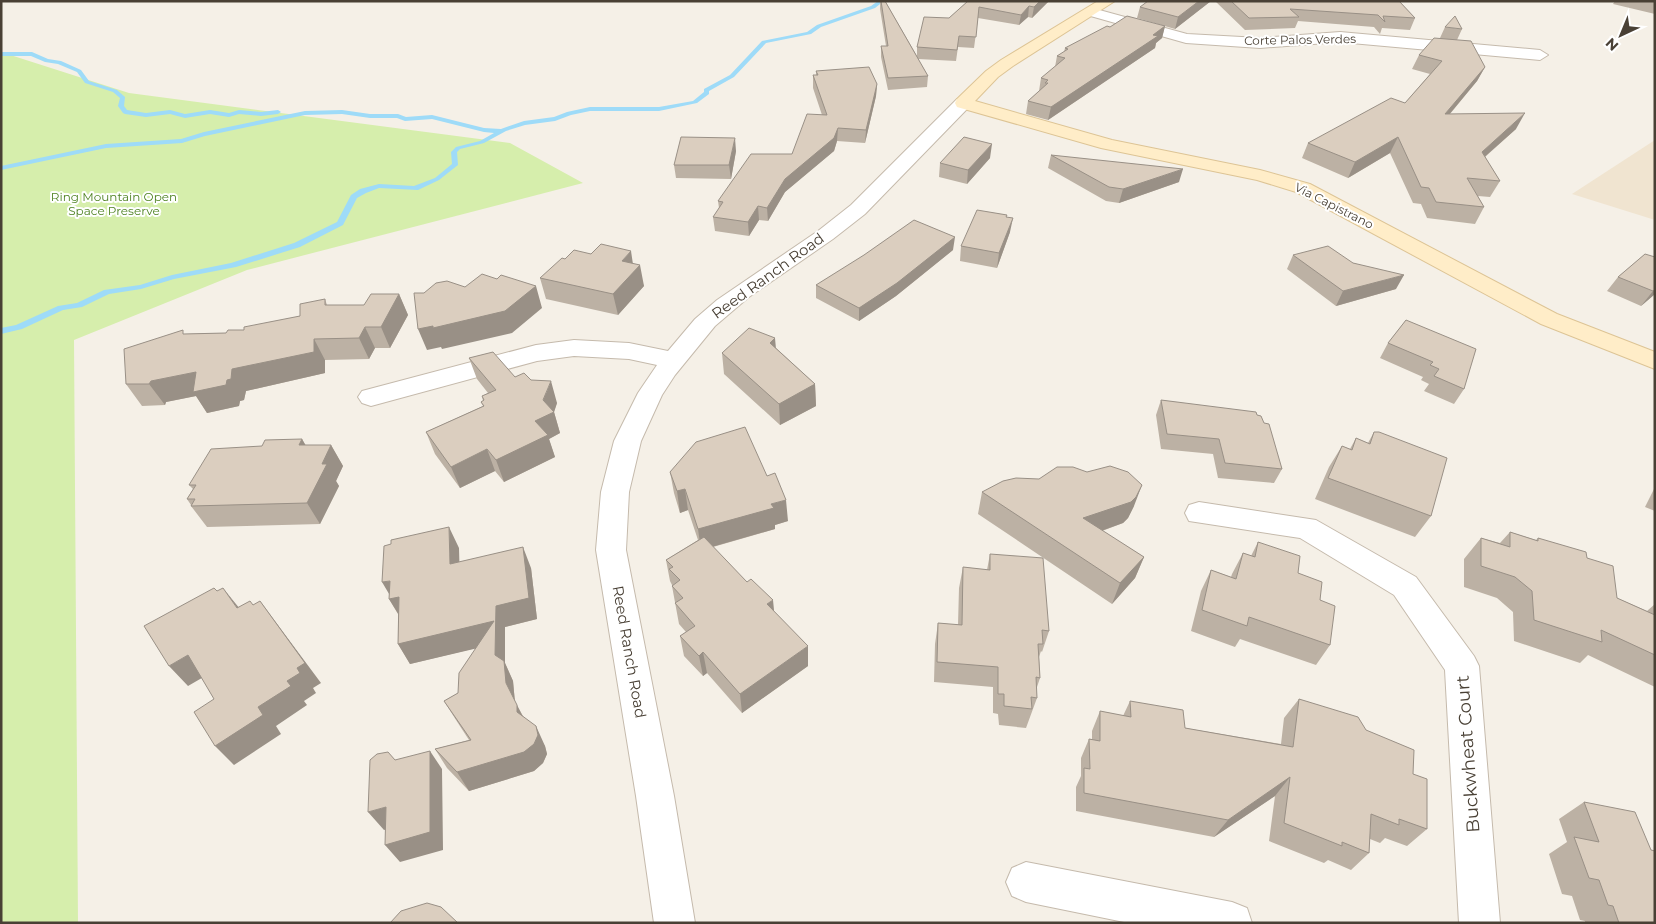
<svg xmlns="http://www.w3.org/2000/svg" width="1656" height="924" font-family="Montserrat,sans-serif">
	<rect width="100%" height="100%" fill="#f5f0e7"/>
	<!-- education -->
	<path fill="#f0e4d0" d="M 1655,140 L 1655,220 L 1572,194 Z"/>
	<!-- green -->
	<path fill="#d6eeac" d="M 1,52 L 129,93 L 510,143 L 583,183 L 247,270 L 74,340 L 78,923 L 1,923 Z"/>
	<g fill="none" stroke-linecap="round" stroke-linejoin="round">
		<!-- stream -->
		<path fill="#9edbf8" fill-rule="evenodd" d="M 878,1 L 884,1 L 875,8 L 821,27 L 811,34 L 766,43 L 734,77 L 709,91 L 709,94 L 697,103 L 659,111 L 590,111 L 571,115 L 555,121 L 525,125 L 506,131 L 484,143 L 460,149 L 457,152 L 458,165 L 439,180 L 418,190 L 379,188 L 366,193 L 357,198 L 343,225 L 300,247 L 236,267 L 174,279 L 141,289 L 109,294 L 82,307 L 63,310 L 22,329 L 1,334 L 1,328 L 16,325 L 58,306 L 77,303 L 104,290 L 140,285 L 172,275 L 231,263 L 294,243 L 337,222 L 351,195 L 360,189 L 379,184 L 414,186 L 435,178 L 452,164 L 451,152 L 456,147 L 480,141 L 494,133 L 484,132 L 432,119 L 405,121 L 397,118 L 370,118 L 342,114 L 305,115 L 205,136 L 182,143 L 106,148 L 1,170 L 1,166 L 106,144 L 181,139 L 204,132 L 305,111 L 342,110 L 370,114 L 398,114 L 406,117 L 432,115 L 484,128 L 501,129 L 524,121 L 554,117 L 567,112 L 590,107 L 659,107 L 693,101 L 704,92 L 704,89 L 730,75 L 762,41 L 807,32 L 817,25 L 871,6 Z
			M 1,52 L 32,52 L 48,59 L 61,61 L 81,70 L 89,81 L 117,90 L 125,97 L 124,106 L 127,110 L 146,113 L 170,110 L 185,114 L 210,110 L 229,113 L 239,110 L 261,112 L 278,110 L 281,112 L 278,114 L 261,116 L 239,114 L 229,117 L 210,114 L 185,118 L 170,114 L 146,117 L 125,114 L 123,113 L 118,106 L 120,98 L 113,92 L 85,83 L 77,72 L 58,64 L 45,62 L 31,56 L 1,56 Z"/>
		<defs>
			<path id="street" d="M 1092,8 L 1187,34 L 1260,38 L 1340,32 L 1540,50 L 1548,55 L 1540,60 L 1340,42 L 1260,48 L 1186,43 L 1087,15 L 1085,12 L 1087,9 Z
				M 963,98 L 969,99 L 971,103 L 969,107 L 865,214 L 833,239 L 749,297 L 715,326 L 675,375 L 662,395 L 641,441 L 629,492 L 626,550 L 674,796 L 695,923 L 654,923 L 636,796 L 596,550 L 601,492 L 614,441 L 638,393 L 657,365 L 629,359 L 574,356 L 537,361 L 371,406 L 362,403 L 358,397 L 362,391 L 536,345 L 574,340 L 629,343 L 668,351 L 695,319 L 717,300 L 818,231 L 851,205 L 957,99 Z
				M 1199,502 L 1316,520 L 1416,577 L 1474,656 L 1479,666 L 1500,923 L 1459,923 L 1445,670 L 1394,595 L 1300,538 L 1189,521 L 1185,513 L 1189,505 Z
				M 1026,862 L 1232,902 L 1247,908 L 1252,923 L 1129,923 L 1026,902 L 1012,896 L 1006,882 L 1012,868 Z"/>
			<path id="secondary" d="M 1098,1 L 1115,1 L 1013,66 L 998,77 L 975,101 L 1112,140 L 1260,170 L 1310,184 L 1557,314 L 1655,352 L 1655,369 L 1541,324 L 1296,192 L 1257,180 L 1101,148 L 957,107 L 955,103 L 957,99 L 986,71 L 1001,60 Z"/>
		</defs>
		<!-- street casing -->
		<use href="#street" stroke="#c5baac" stroke-width="2"/>
		<!-- secondary casing -->
		<use href="#secondary" stroke="#ddc495" stroke-width="2"/>
		<!-- street -->
		<use href="#street" fill="#fff" fill-rule="evenodd"/>
		<!-- secondary -->
		<use href="#secondary" fill="#ffedc8" fill-rule="evenodd"/>
	</g>
	<!-- wall -->
	<path fill="#bcb1a4" d="M 880,1 L 885,1 L 917,56 L 917,47 L 968,1 L 1049,1 L 1032,18 L 1028,17 L 1019,25 L 978,18 L 974,48 L 958,47 L 956,61 L 918,59 L 928,76 L 927,87 L 888,90 L 881,57 L 881,46 L 886,46 L 880,9 Z
		M 1211,1 L 1175,29 L 1137,18 L 1140,7 Z
		M 1215,1 L 1399,1 L 1415,18 L 1410,30 L 1382,28 L 1380,34 L 1374,27 L 1298,21 L 1295,28 L 1245,30 Z
		M 1615,1 L 1655,1 L 1655,14 L 1613,4 Z
		M 1165,26 L 1162,38 L 1156,43 L 1155,48 L 1048,120 L 1026,114 L 1028,101 L 1039,91 L 1041,78 L 1055,67 L 1057,56 L 1064,52 L 1065,48 L 1110,27 Z
		M 1445,27 L 1462,29 L 1457,40 L 1485,67 L 1477,81 L 1450,114 L 1516,129 L 1485,157 L 1500,181 L 1490,197 L 1478,196 L 1484,207 L 1475,224 L 1427,218 L 1421,204 L 1413,203 L 1390,153 L 1348,178 L 1302,158 L 1308,143 L 1405,103 L 1430,74 L 1412,69 L 1419,55 L 1440,38 Z
		M 816,71 L 877,84 L 876,96 L 865,143 L 837,141 L 834,151 L 785,192 L 768,221 L 759,220 L 749,236 L 715,231 L 713,217 L 719,208 L 718,201 L 792,154 L 822,115 L 813,88 L 813,75 L 816,75 Z
		M 736,151 L 731,179 L 676,178 L 674,165 Z
		M 1051,155 L 1179,182 L 1119,203 L 1106,201 L 1048,168 Z
		M 990,158 L 967,184 L 939,177 L 940,163 Z
		M 1007,215 L 1006,217 L 1010,232 L 997,268 L 960,261 L 961,246 Z
		M 953,250 L 896,296 L 859,321 L 816,298 L 816,285 Z
		M 1645,254 L 1655,294 L 1641,306 L 1607,291 L 1618,277 Z
		M 1293,255 L 1353,263 L 1396,289 L 1336,306 L 1287,269 Z
		M 565,259 L 633,263 L 644,286 L 618,315 L 546,299 L 540,278 Z
		M 399,294 L 408,315 L 390,348 L 375,348 L 369,359 L 325,360 L 325,373 L 246,391 L 244,400 L 240,401 L 239,406 L 207,413 L 196,396 L 166,402 L 165,405 L 142,406 L 126,384 L 185,334 L 226,333 L 244,330 L 300,316 L 325,299 L 327,305 L 364,305 Z
		M 1406,320 L 1464,389 L 1454,404 L 1424,391 L 1429,384 L 1421,380 L 1423,377 L 1380,358 L 1388,343 Z
		M 776,348 L 815,384 L 816,406 L 780,425 L 724,374 L 722,353 Z
		M 469,358 L 515,377 L 531,380 L 557,403 L 554,412 L 560,433 L 549,439 L 555,457 L 504,482 L 495,471 L 460,488 L 435,454 L 426,432 L 483,406 L 481,402 L 483,401 L 482,396 L 488,393 L 477,379 Z
		M 1161,400 L 1257,415 L 1282,469 L 1274,483 L 1218,478 L 1213,454 L 1161,449 L 1156,415 Z
		M 1374,432 L 1431,516 L 1415,537 L 1315,499 L 1329,467 L 1342,446 L 1350,449 L 1356,438 L 1368,443 Z
		M 302,439 L 305,445 L 331,445 L 343,466 L 336,481 L 339,486 L 320,524 L 207,527 L 191,506 L 191,505 L 187,499 L 193,489 L 189,485 L 262,446 Z
		M 670,472 L 788,521 L 775,525 L 775,529 L 713,547 L 774,612 L 808,666 L 742,713 L 707,673 L 703,676 L 684,656 L 680,636 L 686,632 L 679,624 L 672,586 L 672,585 L 670,581 L 666,560 L 698,540 L 688,510 L 680,513 L 674,493 Z
		M 1039,479 L 1134,506 L 1128,518 L 1123,523 L 1102,531 L 1144,557 L 1135,578 L 1112,604 L 978,514 L 982,492 Z
		M 1655,487 L 1655,511 L 1645,507 Z
		M 1510,532 L 1536,540 L 1538,538 L 1587,558 L 1617,598 L 1647,611 L 1655,604 L 1655,687 L 1588,655 L 1580,663 L 1514,641 L 1513,612 L 1497,598 L 1464,587 L 1464,559 L 1481,538 L 1500,543 Z
		M 1258,542 L 1298,573 L 1320,600 L 1330,645 L 1316,665 L 1240,639 L 1235,647 L 1191,631 L 1201,591 L 1211,570 L 1231,577 L 1232,574 L 1243,553 L 1251,556 Z
		M 459,548 L 459,562 L 531,568 L 537,619 L 505,627 L 505,663 L 513,681 L 515,702 L 523,716 L 545,746 L 547,754 L 543,763 L 534,771 L 469,791 L 447,768 L 435,749 L 469,740 L 456,720 L 444,701 L 458,693 L 476,648 L 410,664 L 398,644 L 398,614 L 389,599 L 390,595 Z
		M 990,554 L 1049,631 L 1042,652 L 1041,651 L 1039,657 L 1040,678 L 1036,690 L 1037,698 L 1026,728 L 999,725 L 998,714 L 993,713 L 993,687 L 934,682 L 935,644 L 938,623 L 958,625 L 959,588 L 963,567 L 987,570 Z
		M 1299,699 L 1366,730 L 1413,774 L 1427,829 L 1407,846 L 1385,838 L 1380,843 L 1370,839 L 1369,853 L 1351,870 L 1328,860 L 1324,863 L 1269,841 L 1275,796 L 1214,837 L 1076,811 L 1076,787 L 1081,776 L 1081,758 L 1089,739 L 1092,739 L 1092,731 L 1100,711 L 1123,716 L 1130,701 L 1185,728 L 1281,744 L 1284,718 Z
		M 1584,802 L 1651,850 L 1655,923 L 1585,923 L 1585,921 L 1580,920 L 1572,896 L 1562,894 L 1549,854 L 1567,842 L 1559,819 Z"/>
	<!-- shaded-wall -->
	<path fill="#999086" d="M 1040,1 L 1049,1 L 1032,18 L 1034,7 Z
		M 1199,1 L 1211,1 L 1175,29 L 1178,17 Z
		M 1029,6 L 1028,17 L 1019,25 L 1021,15 Z
		M 1165,26 L 1162,38 L 1156,43 L 1155,48 L 1048,120 L 1051,107 Z
		M 1485,67 L 1477,81 L 1437,129 L 1445,114 Z
		M 877,84 L 876,96 L 865,143 L 866,130 Z
		M 1525,113 L 1516,129 L 1473,167 L 1482,152 Z
		M 838,128 L 837,141 L 834,151 L 785,192 L 768,221 L 767,208 L 785,179 Z
		M 1398,137 L 1390,153 L 1348,178 L 1355,162 Z
		M 735,138 L 736,151 L 731,179 L 729,165 Z
		M 992,144 L 990,158 L 967,184 L 968,170 Z
		M 1183,169 L 1179,182 L 1119,203 L 1123,189 Z
		M 758,206 L 759,220 L 749,236 L 748,222 Z
		M 1013,218 L 1010,232 L 997,268 L 999,253 Z
		M 955,237 L 953,250 L 896,296 L 859,321 L 859,308 Z
		M 631,251 L 634,271 L 640,265 L 644,286 L 618,315 L 613,294 L 622,261 Z
		M 1404,275 L 1396,289 L 1336,306 L 1343,291 Z
		M 536,286 L 542,308 L 512,333 L 442,349 L 441,347 L 427,350 L 418,329 Z
		M 1655,290 L 1655,294 L 1641,306 L 1653,291 Z
		M 399,294 L 408,315 L 390,348 L 381,327 Z
		M 365,327 L 375,348 L 369,359 L 359,338 Z
		M 775,338 L 777,360 L 770,343 Z
		M 314,339 L 325,360 L 325,373 L 246,391 L 244,400 L 240,401 L 239,406 L 207,413 L 196,396 L 166,402 L 165,405 L 149,384 L 151,381 L 196,372 L 227,380 L 232,369 Z
		M 551,381 L 557,403 L 554,412 L 560,433 L 549,439 L 555,457 L 504,482 L 496,460 L 535,421 Z
		M 815,384 L 816,406 L 780,425 L 779,404 Z
		M 302,439 L 315,461 L 299,445 Z
		M 331,445 L 343,466 L 336,481 L 339,486 L 320,524 L 307,503 L 322,464 Z
		M 487,449 L 495,471 L 460,488 L 451,467 Z
		M 1142,485 L 1134,506 L 1128,518 L 1123,523 L 1076,540 L 1083,518 Z
		M 685,489 L 688,510 L 680,513 L 677,491 Z
		M 786,500 L 788,521 L 775,525 L 775,529 L 701,550 L 698,529 L 771,504 Z
		M 449,527 L 459,548 L 460,585 L 450,564 Z
		M 523,547 L 531,568 L 537,619 L 505,627 L 505,663 L 513,681 L 515,703 L 506,683 L 495,655 L 495,644 L 410,664 L 398,644 Z
		M 1144,557 L 1135,578 L 1112,604 L 1120,583 Z
		M 390,581 L 402,602 L 402,620 L 389,599 L 392,599 L 382,582 Z
		M 223,588 L 240,609 L 237,608 Z
		M 773,600 L 775,620 L 767,604 Z
		M 260,601 L 321,683 L 313,688 L 316,693 L 304,701 L 307,705 L 276,726 L 281,734 L 234,765 L 215,746 L 287,681 L 297,668 Z
		M 808,646 L 808,666 L 742,713 L 740,694 Z
		M 703,652 L 707,673 L 703,676 L 699,656 Z
		M 188,655 L 207,675 L 188,686 L 169,666 Z
		M 517,705 L 527,725 L 517,712 Z
		M 536,726 L 545,746 L 547,754 L 543,763 L 534,771 L 469,791 L 457,772 Z
		M 430,751 L 442,769 L 443,850 L 400,862 L 385,845 Z
		M 1290,777 L 1275,796 L 1214,837 L 1228,820 Z
		M 386,807 L 401,825 L 384,830 L 368,812 Z"/>
	<!-- building -->
	<path fill="#dbcebf" stroke="#999086" d="M 881,1 L 885,1 L 928,76 L 888,78 L 881,46 L 888,46 Z
		M 968,1 L 1040,1 L 1034,7 L 1029,6 L 1021,15 L 979,7 L 976,37 L 959,36 L 957,50 L 917,47 L 924,17 L 949,18 Z
		M 1148,1 L 1199,1 L 1178,17 L 1140,7 Z
		M 1231,1 L 1399,1 L 1415,18 L 1383,16 L 1385,22 L 1378,15 L 1290,9 L 1299,17 L 1249,18 Z
		M 1127,16 L 1165,26 L 1153,35 L 1158,36 L 1051,107 L 1028,101 L 1048,83 L 1045,83 L 1048,80 L 1041,78 L 1065,58 L 1057,56 L 1068,49 L 1065,48 L 1107,26 L 1110,27 Z
		M 1455,16 L 1462,29 L 1445,27 Z
		M 1434,38 L 1471,41 L 1485,67 L 1445,114 L 1525,113 L 1482,152 L 1500,181 L 1467,178 L 1484,207 L 1436,202 L 1429,188 L 1421,187 L 1398,137 L 1355,162 L 1308,143 L 1391,98 L 1405,103 L 1442,61 L 1419,55 Z
		M 869,67 L 877,84 L 866,130 L 838,128 L 834,138 L 785,179 L 767,208 L 758,206 L 748,222 L 713,217 L 723,202 L 718,201 L 751,154 L 792,154 L 807,114 L 827,115 L 813,75 L 818,75 L 816,71 Z
		M 681,137 L 735,138 L 729,165 L 674,165 Z
		M 964,137 L 992,144 L 968,170 L 940,163 Z
		M 1051,155 L 1183,169 L 1123,189 L 1109,187 Z
		M 977,210 L 1007,215 L 1006,217 L 1013,218 L 999,253 L 961,246 Z
		M 914,220 L 955,237 L 897,283 L 859,308 L 816,285 L 864,255 Z
		M 601,244 L 631,251 L 622,261 L 640,265 L 613,294 L 540,278 L 562,258 L 565,259 L 574,250 L 591,254 Z
		M 1328,246 L 1353,263 L 1404,275 L 1343,291 L 1293,255 Z
		M 1645,254 L 1655,257 L 1655,290 L 1653,291 L 1618,277 Z
		M 482,274 L 497,279 L 501,275 L 536,286 L 505,311 L 433,328 L 433,326 L 418,329 L 414,293 L 424,293 L 436,283 L 447,281 L 465,287 Z
		M 371,294 L 399,294 L 381,327 L 365,327 L 359,338 L 314,339 L 314,352 L 232,369 L 231,379 L 227,380 L 226,385 L 193,392 L 196,372 L 151,381 L 149,384 L 126,384 L 124,349 L 183,330 L 183,334 L 226,333 L 228,330 L 244,330 L 244,327 L 300,316 L 300,304 L 325,299 L 325,305 L 364,305 Z
		M 1406,320 L 1476,349 L 1464,389 L 1434,376 L 1439,369 L 1430,365 L 1433,362 L 1388,343 Z
		M 749,328 L 775,338 L 770,343 L 815,384 L 779,404 L 722,353 Z
		M 493,352 L 515,377 L 524,373 L 531,380 L 551,381 L 543,400 L 554,412 L 535,421 L 548,435 L 496,460 L 487,449 L 451,467 L 426,432 L 484,406 L 481,402 L 484,400 L 482,396 L 496,390 L 469,358 Z
		M 1161,400 L 1256,412 L 1257,415 L 1261,416 L 1264,423 L 1269,424 L 1282,469 L 1225,463 L 1219,439 L 1167,434 Z
		M 745,427 L 767,476 L 775,473 L 786,500 L 771,504 L 774,508 L 698,529 L 685,489 L 677,491 L 670,472 L 696,442 Z
		M 1374,432 L 1379,432 L 1447,458 L 1431,516 L 1328,478 L 1342,446 L 1352,450 L 1356,438 L 1370,444 Z
		M 302,439 L 299,445 L 331,445 L 322,464 L 327,464 L 307,503 L 191,506 L 195,499 L 187,499 L 196,485 L 189,485 L 211,449 L 262,446 L 265,440 Z
		M 1110,466 L 1128,472 L 1142,485 L 1136,497 L 1131,502 L 1083,518 L 1144,557 L 1120,583 L 982,492 L 1003,481 L 1016,478 L 1039,479 L 1057,467 L 1073,467 L 1087,472 Z
		M 449,527 L 450,564 L 523,547 L 529,598 L 496,606 L 495,655 L 504,661 L 506,683 L 517,705 L 517,712 L 536,726 L 538,735 L 534,744 L 524,752 L 457,772 L 435,749 L 471,740 L 444,701 L 458,693 L 459,673 L 494,621 L 398,644 L 399,597 L 389,599 L 390,581 L 382,582 L 384,546 L 391,544 L 391,540 Z
		M 1510,532 L 1538,541 L 1538,538 L 1586,552 L 1587,558 L 1613,566 L 1617,598 L 1655,615 L 1655,655 L 1601,630 L 1602,642 L 1534,620 L 1532,591 L 1515,577 L 1481,566 L 1481,538 L 1510,547 Z
		M 704,537 L 747,582 L 751,579 L 773,600 L 767,604 L 808,646 L 740,694 L 703,652 L 699,656 L 680,636 L 695,626 L 675,603 L 683,598 L 672,586 L 680,580 L 669,569 L 673,567 L 666,560 Z
		M 1258,542 L 1300,556 L 1298,573 L 1322,582 L 1320,600 L 1335,606 L 1330,645 L 1249,617 L 1247,626 L 1202,610 L 1211,570 L 1236,579 L 1243,553 L 1255,557 Z
		M 990,554 L 1043,558 L 1049,631 L 1042,630 L 1043,644 L 1038,644 L 1040,678 L 1036,677 L 1037,698 L 1031,697 L 1032,709 L 1004,706 L 1004,694 L 998,694 L 998,667 L 937,662 L 938,623 L 962,625 L 963,567 L 990,570 Z
		M 214,588 L 217,591 L 223,588 L 237,608 L 250,601 L 253,605 L 260,601 L 305,663 L 297,668 L 300,673 L 287,681 L 291,686 L 258,707 L 263,715 L 215,746 L 194,712 L 214,699 L 188,655 L 169,666 L 144,626 Z
		M 1299,699 L 1358,717 L 1366,730 L 1414,750 L 1413,774 L 1427,779 L 1427,829 L 1399,819 L 1399,825 L 1371,814 L 1369,853 L 1342,842 L 1342,846 L 1284,823 L 1290,777 L 1228,820 L 1084,793 L 1084,768 L 1090,769 L 1089,739 L 1100,741 L 1100,711 L 1131,717 L 1130,701 L 1183,710 L 1185,728 L 1293,747 Z
		M 430,751 L 430,832 L 385,845 L 386,807 L 368,812 L 370,760 L 377,754 L 388,752 L 395,760 Z
		M 1584,802 L 1635,812 L 1651,850 L 1655,851 L 1655,923 L 1619,923 L 1613,906 L 1608,905 L 1599,880 L 1589,878 L 1574,837 L 1599,842 Z
		M 427,903 L 441,907 L 458,923 L 390,923 L 401,911 Z"/>
	<g text-anchor="middle" stroke-width="4" stroke-linejoin="round" paint-order="stroke">
		<!-- far-street labels -->
		<g font-size="12" fill="#494035" stroke="#fff">
			<text transform="translate(1300 40) rotate(-1)" y="4">Corte Palos Verdes</text>
			<text transform="translate(1334 206) rotate(27)" y="4">Via Capistrano</text>
		</g>
		<!-- far-park labels -->
		<g font-size="12" fill="#4e8222" stroke="#fff">
			<text x="114" y="201">Ring Mountain Open<tspan x="114" dy="14">Space Preserve</tspan></text>
		</g>
		<!-- street labels -->
		<g font-size="15" fill="#494035" stroke="#fff">
			<text transform="translate(768 276) rotate(-36)" y="5">Reed Ranch Road</text>
			<text transform="translate(629 652) rotate(80)" y="5">Reed Ranch Road</text>
		</g>
		<!-- near-street labels -->
		<g font-size="18" fill="#494035" stroke="#fff">
			<text transform="translate(1468 754) rotate(-94)" y="6">Buckwheat Court</text>
		</g>
	</g>
	<!-- border -->
	<rect width="1656" height="924" fill="none" stroke="#494035" stroke-width="5"/>
	<!-- north arrow -->
	<g transform="translate(1621 35) rotate(224)" stroke="#ffffff" stroke-width="4" paint-order="stroke">
	<path d="M0-4L9 19L0 12L-9 19Z" fill="#494035"/>
	<text y="-8" font-size="14" font-weight="bold" text-anchor="middle" fill="#494035">N</text>
	</g>
</svg>
